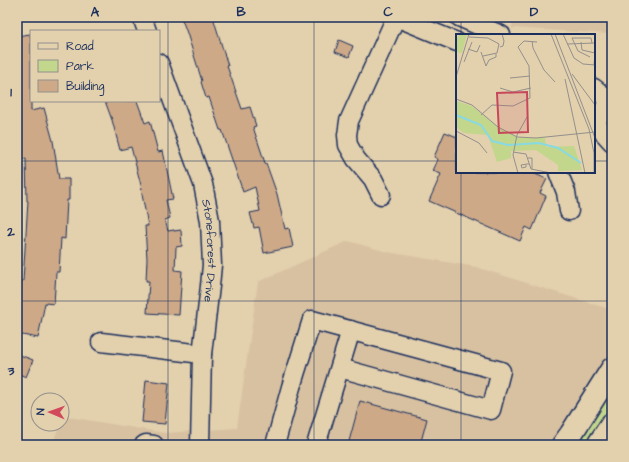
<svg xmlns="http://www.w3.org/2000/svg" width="629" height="462" font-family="'Architects Daughter',sans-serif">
	<rect width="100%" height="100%" fill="#e3d0ad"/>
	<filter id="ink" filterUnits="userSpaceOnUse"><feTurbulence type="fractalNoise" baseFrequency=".025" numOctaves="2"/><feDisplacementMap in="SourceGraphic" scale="8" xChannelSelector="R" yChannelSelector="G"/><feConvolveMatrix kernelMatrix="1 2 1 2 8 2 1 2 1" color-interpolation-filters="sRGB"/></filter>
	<g filter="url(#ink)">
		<!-- built -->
		<path fill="#d8c1a1" d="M 513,17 L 612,17 L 612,34 L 512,28 Z
			M 348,241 L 387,252 L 476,267 L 612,310 L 612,365 L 555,445 L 52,445 L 60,424 L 62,424 L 63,416 L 165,433 L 237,428 L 258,282 Z"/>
		<!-- green -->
		<path fill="#c2d68c" stroke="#6e8275" d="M 612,365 L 612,445 L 555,445 Z"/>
		<!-- building -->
		<path fill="#cda988" stroke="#1b2f5e" d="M 181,17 L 213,17 L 228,66 L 227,66 L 242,109 L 250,107 L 256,126 L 253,127 L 265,163 L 266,163 L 277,194 L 285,229 L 289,228 L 293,247 L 264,253 L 259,227 L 254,228 L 250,213 L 260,211 L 255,187 L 243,192 L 222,130 L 220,130 L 209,97 L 206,98 L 201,82 L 202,81 L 187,33 Z
			M 30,34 L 31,44 L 31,111 L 44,108 L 53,141 L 59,179 L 69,179 L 69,200 L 67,200 L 65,239 L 61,238 L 59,272 L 56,272 L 54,304 L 45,303 L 38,338 L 17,334 L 17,314 L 19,315 L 21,281 L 23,281 L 28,201 L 27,201 L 26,159 L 22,159 L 18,135 L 17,136 L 17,36 Z
			M 339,40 L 353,46 L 349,57 L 335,52 Z
			M 105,101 L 137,101 L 145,123 L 150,121 L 158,152 L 163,151 L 173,199 L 166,200 L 170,218 L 165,220 L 168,231 L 174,230 L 174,231 L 181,230 L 182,246 L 176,247 L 175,270 L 182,271 L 179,315 L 147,313 L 149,281 L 146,281 L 147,259 L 145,226 L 148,226 L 141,189 L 142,189 L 131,147 L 120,150 L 112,120 Z
			M 445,132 L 457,137 L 457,172 L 530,172 L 547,179 L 540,193 L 546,196 L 532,230 L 526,227 L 520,241 L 429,201 L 441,174 L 433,171 L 438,159 L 434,157 Z
			M 17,354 L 33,360 L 26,377 L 17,373 Z
			M 146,380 L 169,383 L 165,424 L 142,422 Z
			M 360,401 L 427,419 L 420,445 L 348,445 Z"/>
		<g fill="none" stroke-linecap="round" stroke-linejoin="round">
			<defs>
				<g id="minor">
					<path d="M 142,17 L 147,31"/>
					<path d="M 396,17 L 457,42"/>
					<path d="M 459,17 L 501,35"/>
					<path id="s1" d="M 159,63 L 203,184 L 210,221 L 212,265 L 210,286 L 202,354 L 200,445"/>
					<path d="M 594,88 L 612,103"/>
					<path d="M 594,122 L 612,142"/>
					<path d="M 595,123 L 612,97"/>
					<path d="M 558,172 L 566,192 L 569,211"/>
					<path d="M 381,195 L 373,179 L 356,159 L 348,145 L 347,135 L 349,121 L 396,17"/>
					<path d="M 101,342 L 202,354"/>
					<path d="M 144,445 L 146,444 L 154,445"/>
					<path d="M 275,445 L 291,387 L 312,320 L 501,371 L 491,410 L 340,368"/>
					<path d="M 316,445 L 351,330"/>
				</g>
				<path id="major" d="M 563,445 L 571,434 L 612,369
					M 598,445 L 612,424"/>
			</defs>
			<!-- minor casing -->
			<use href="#minor" stroke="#1b2f5e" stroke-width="21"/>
			<!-- major casing -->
			<use href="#major" stroke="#1b2f5e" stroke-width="25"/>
			<!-- minor -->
			<use href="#minor" stroke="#e3d0ad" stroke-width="18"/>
			<!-- major -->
			<use href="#major" stroke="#e3d0ad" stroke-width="22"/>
		</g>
	</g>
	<!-- grid -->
	<path fill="none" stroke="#1b2f5e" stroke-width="1" stroke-opacity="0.55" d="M 168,17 L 168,445M 314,17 L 314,445M 461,17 L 461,35M 17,161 L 457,161M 594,161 L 612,161M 461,172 L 461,445M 17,301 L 612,301"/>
	<g text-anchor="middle" stroke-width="3" stroke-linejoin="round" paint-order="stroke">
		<!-- street labels -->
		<g font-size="12" fill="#1b2f5e" stroke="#e3d0ad">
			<text dy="4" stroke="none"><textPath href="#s1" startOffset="196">Stoneforest Drive</textPath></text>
		</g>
	</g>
	<!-- overview -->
	<g transform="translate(456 34)">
		<rect width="139" height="139" fill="#e3d0ad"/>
		<path d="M 4,0 L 11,0 L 6,19 L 0,18 L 0,6 ZM 0,67 L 16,72 L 38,90 L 63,104 L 89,104 L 90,113 L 118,112 L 126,136 L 102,137 L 102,131 L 80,116 L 55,117 L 55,124 L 41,128 L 32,101 L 8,99 L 0,93 Z" fill="#c2d68c"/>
		<path fill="none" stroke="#88dae2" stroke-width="2" d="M 0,81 L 25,91 L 36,107 L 52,111 L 83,109 L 102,114 L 125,129"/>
		<path fill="none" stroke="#93908d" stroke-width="1" d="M 95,0 L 133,95 L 138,119 L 138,139M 99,0 L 139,104M 107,0 L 118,24 L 127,30 L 139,31M 13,3 L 32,4 L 43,10 L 41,19 L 27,22M 76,7 L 77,14 L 88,36 L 99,48M 125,8 L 126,16 L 139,19M 111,10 L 139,9M 44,13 L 47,12 L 48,7 L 46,0M 12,15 L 21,18 L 24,11M 25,18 L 30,32M 134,23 L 122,17 L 116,4 L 135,4 L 136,9M 8,28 L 16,8M 138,31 L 139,19M 30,32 L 33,26 L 40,23 L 40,20M 116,40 L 139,71M 0,43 L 13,0M 54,44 L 74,42M 109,45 L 129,139M 44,54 L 57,58 L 75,54M 0,65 L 16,71 L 42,93 L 61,103 L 80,104 L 139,98M 25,81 L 36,71 L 57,72 L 74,64 L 73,32 L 62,13 L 68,7 L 81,8M 0,97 L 23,109 L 31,119M 57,118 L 70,120 L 75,135 L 95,139M 72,124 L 76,124 L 76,135M 70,131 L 70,133 L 66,134 L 65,131 L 71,130 L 73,130M 62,139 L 57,121 L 61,101 L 71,83"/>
		<path fill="#c8485b" fill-opacity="0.15" stroke="#c8485b" stroke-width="2" d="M 71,58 L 72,98 L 43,99 L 41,59 Z"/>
		<rect width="139" height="139" fill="none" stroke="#1b2f5e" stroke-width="2"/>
	</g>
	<!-- margin -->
	<rect width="629" height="462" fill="none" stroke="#e3d0ad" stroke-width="44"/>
	<!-- legend -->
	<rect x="30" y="30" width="130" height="72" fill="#e3d0ad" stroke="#93908d"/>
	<rect x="38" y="43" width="20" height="6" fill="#e3d0ad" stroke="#93908d"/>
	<text x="66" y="50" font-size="12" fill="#1b2f5e">Road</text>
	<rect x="38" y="60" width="20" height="12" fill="#c2d68c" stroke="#93908d"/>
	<text x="66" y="70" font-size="12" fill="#1b2f5e">Park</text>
	<rect x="38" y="80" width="20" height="12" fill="#cda988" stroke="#93908d"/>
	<text x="66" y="90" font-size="12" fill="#1b2f5e">Building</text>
	<!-- north arrow -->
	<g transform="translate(50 412) rotate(272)"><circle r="19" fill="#e3d0ad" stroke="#93908d"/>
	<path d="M0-3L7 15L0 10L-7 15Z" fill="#d1495b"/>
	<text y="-6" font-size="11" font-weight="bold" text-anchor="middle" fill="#1b2f5e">N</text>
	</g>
	<rect x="22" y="22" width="585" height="418" fill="none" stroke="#1b2f5e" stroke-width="1.5"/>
	<g font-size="13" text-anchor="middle" font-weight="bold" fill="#1b2f5e">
		<text x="95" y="16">A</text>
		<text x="241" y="16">B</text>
		<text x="388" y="16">C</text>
		<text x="534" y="16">D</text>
		<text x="11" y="96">1</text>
		<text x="11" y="236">2</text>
		<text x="11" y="375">3</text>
	</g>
</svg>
